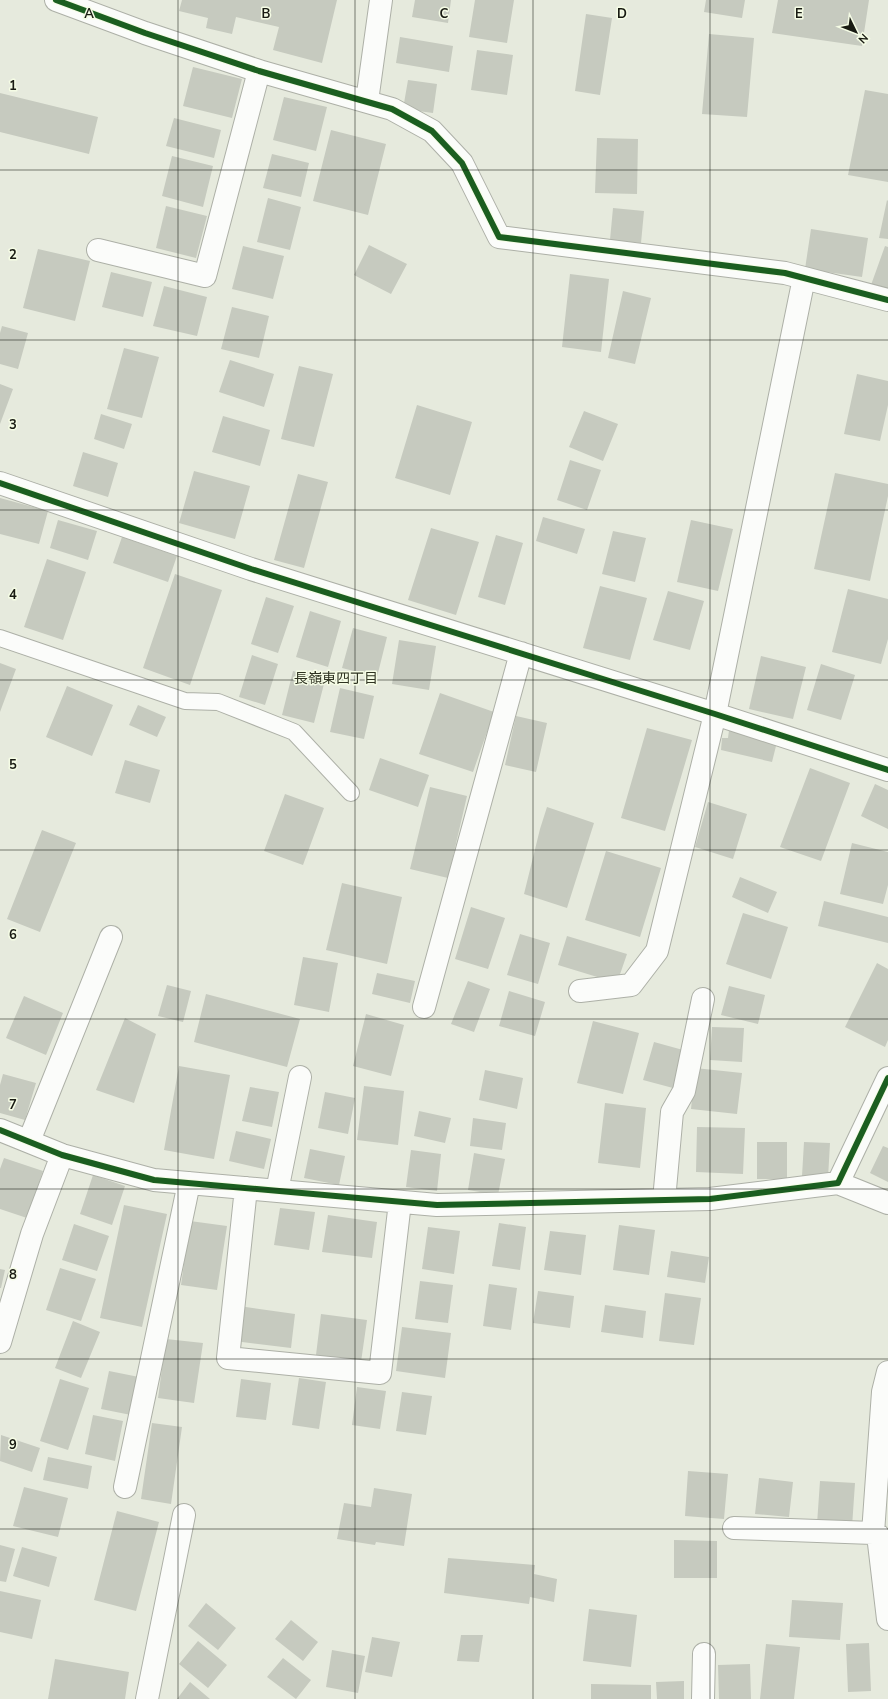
<svg xmlns="http://www.w3.org/2000/svg" width="888" height="1699" font-family="'Nunito Sans','Noto Sans JP',sans-serif">
	<rect width="100%" height="100%" fill="#e6eadd"/>
	<!-- building -->
	<path fill="#c6cabf" d="M 182,0 L 337,0 L 322,63 L 273,50 L 279,27 L 236,17 L 232,34 L 206,28 L 208,18 L 179,11 Z
		M 415,0 L 451,0 L 448,23 L 412,17 Z
		M 475,0 L 514,0 L 507,43 L 469,37 Z
		M 706,0 L 745,0 L 742,18 L 704,12 Z
		M 778,0 L 869,0 L 862,46 L 772,33 Z
		M 586,14 L 612,18 L 600,95 L 575,91 Z
		M 709,34 L 754,38 L 747,117 L 702,114 Z
		M 400,37 L 453,46 L 449,72 L 396,63 Z
		M 477,50 L 513,55 L 507,95 L 471,90 Z
		M 193,67 L 242,79 L 232,118 L 183,106 Z
		M 408,80 L 437,84 L 433,113 L 403,109 Z
		M 865,90 L 888,94 L 888,182 L 848,175 Z
		M 0,93 L 98,117 L 89,154 L 0,132 Z
		M 284,97 L 327,107 L 316,151 L 273,140 Z
		M 174,118 L 221,130 L 214,158 L 166,146 Z
		M 331,130 L 386,144 L 368,215 L 313,201 Z
		M 597,138 L 638,139 L 637,194 L 595,193 Z
		M 272,154 L 309,163 L 301,197 L 263,188 Z
		M 172,156 L 213,166 L 203,207 L 162,196 Z
		M 268,198 L 301,207 L 290,250 L 257,242 Z
		M 887,200 L 888,201 L 888,239 L 879,238 Z
		M 166,206 L 207,216 L 196,258 L 156,248 Z
		M 613,208 L 644,211 L 641,243 L 610,240 Z
		M 811,229 L 868,238 L 862,277 L 805,269 Z
		M 369,245 L 407,264 L 391,294 L 354,275 Z
		M 243,246 L 284,256 L 273,299 L 232,289 Z
		M 885,246 L 888,247 L 888,291 L 871,285 Z
		M 38,249 L 90,261 L 75,321 L 23,308 Z
		M 111,272 L 152,282 L 143,317 L 102,307 Z
		M 570,274 L 609,279 L 601,352 L 562,347 Z
		M 164,286 L 207,297 L 197,336 L 153,326 Z
		M 623,291 L 651,298 L 635,364 L 608,358 Z
		M 232,307 L 269,316 L 259,358 L 221,349 Z
		M 2,326 L 28,333 L 18,369 L 0,364 L 0,333 Z
		M 124,348 L 159,357 L 142,418 L 107,409 Z
		M 230,360 L 274,374 L 264,407 L 219,392 Z
		M 299,366 L 333,374 L 314,447 L 281,439 Z
		M 857,374 L 888,381 L 888,405 L 880,441 L 844,434 Z
		M 0,384 L 13,389 L 0,424 Z
		M 417,405 L 472,422 L 450,495 L 395,478 Z
		M 584,411 L 618,424 L 603,461 L 569,447 Z
		M 101,414 L 132,424 L 124,449 L 94,439 Z
		M 223,416 L 270,430 L 260,466 L 212,452 Z
		M 83,452 L 118,463 L 108,497 L 73,486 Z
		M 570,460 L 601,470 L 587,510 L 557,500 Z
		M 194,471 L 250,486 L 235,539 L 179,523 Z
		M 835,473 L 888,484 L 888,496 L 870,581 L 814,569 Z
		M 298,474 L 328,482 L 304,568 L 274,560 Z
		M 0,498 L 48,511 L 39,544 L 0,534 Z
		M 543,517 L 585,529 L 577,554 L 536,541 Z
		M 58,520 L 97,531 L 88,560 L 50,548 Z
		M 691,520 L 733,529 L 718,591 L 677,582 Z
		M 431,528 L 479,542 L 456,615 L 408,600 Z
		M 613,531 L 646,538 L 635,582 L 602,574 Z
		M 496,535 L 523,543 L 505,605 L 478,597 Z
		M 122,537 L 177,556 L 168,582 L 113,563 Z
		M 47,559 L 86,572 L 63,640 L 24,627 Z
		M 175,574 L 222,590 L 190,685 L 143,668 Z
		M 600,586 L 647,598 L 630,660 L 583,648 Z
		M 848,589 L 888,599 L 888,639 L 881,664 L 832,652 Z
		M 668,591 L 704,601 L 690,650 L 653,640 Z
		M 266,597 L 294,606 L 278,653 L 251,644 Z
		M 310,611 L 341,621 L 328,667 L 296,657 Z
		M 353,628 L 387,637 L 377,677 L 342,668 Z
		M 399,640 L 436,646 L 429,690 L 392,684 Z
		M 252,655 L 278,664 L 265,705 L 239,697 Z
		M 761,656 L 806,667 L 793,719 L 749,709 Z
		M 0,663 L 16,669 L 0,712 Z
		M 821,664 L 855,675 L 841,720 L 807,710 Z
		M 293,671 L 325,680 L 314,723 L 282,715 Z
		M 67,686 L 113,705 L 92,756 L 46,737 Z
		M 340,688 L 374,696 L 364,739 L 330,732 Z
		M 440,693 L 494,712 L 473,772 L 419,754 Z
		M 138,705 L 166,717 L 157,737 L 129,725 Z
		M 516,716 L 547,723 L 536,772 L 505,765 Z
		M 730,723 L 779,734 L 772,762 L 721,750 L 722,738 L 728,738 Z
		M 647,728 L 692,740 L 665,831 L 621,818 Z
		M 380,758 L 429,775 L 418,807 L 369,790 Z
		M 125,760 L 160,770 L 150,803 L 115,793 Z
		M 810,768 L 850,783 L 821,861 L 780,847 Z
		M 875,784 L 888,790 L 888,829 L 861,816 Z
		M 430,787 L 467,796 L 448,878 L 410,869 Z
		M 285,794 L 324,808 L 303,865 L 264,851 Z
		M 708,802 L 747,814 L 733,859 L 695,847 Z
		M 547,807 L 594,823 L 567,908 L 524,894 L 540,829 Z
		M 42,830 L 76,843 L 40,932 L 7,919 Z
		M 852,843 L 888,852 L 888,885 L 883,904 L 840,894 Z
		M 606,851 L 661,868 L 640,937 L 585,920 Z
		M 740,877 L 777,892 L 768,913 L 732,897 Z
		M 342,883 L 402,897 L 387,964 L 326,950 Z
		M 824,901 L 888,917 L 888,943 L 818,926 Z
		M 471,907 L 505,918 L 488,969 L 455,959 Z
		M 743,913 L 788,927 L 771,979 L 726,964 Z
		M 520,934 L 550,943 L 538,984 L 507,975 Z
		M 567,936 L 627,954 L 617,983 L 558,965 Z
		M 303,957 L 338,963 L 329,1012 L 294,1005 Z
		M 877,963 L 888,969 L 888,1040 L 885,1047 L 845,1027 Z
		M 377,973 L 415,981 L 410,1003 L 372,994 Z
		M 468,981 L 490,989 L 474,1032 L 451,1024 Z
		M 167,985 L 191,991 L 183,1022 L 158,1016 Z
		M 729,986 L 765,995 L 758,1024 L 721,1015 Z
		M 509,991 L 545,1002 L 535,1036 L 499,1026 Z
		M 206,994 L 300,1019 L 287,1067 L 194,1042 Z
		M 24,996 L 63,1013 L 46,1055 L 6,1038 Z
		M 366,1014 L 404,1025 L 391,1076 L 353,1066 Z
		M 125,1018 L 156,1034 L 134,1103 L 96,1090 Z
		M 593,1021 L 639,1033 L 623,1094 L 577,1083 Z
		M 712,1027 L 744,1028 L 742,1062 L 710,1060 Z
		M 654,1042 L 683,1050 L 673,1088 L 643,1080 Z
		M 179,1066 L 230,1075 L 214,1159 L 164,1150 Z
		M 695,1068 L 742,1073 L 737,1114 L 691,1109 Z
		M 485,1070 L 523,1078 L 517,1109 L 479,1100 Z
		M 3,1074 L 36,1083 L 25,1120 L 0,1113 L 0,1085 Z
		M 364,1086 L 404,1091 L 398,1145 L 357,1140 Z
		M 250,1087 L 279,1092 L 272,1127 L 242,1121 Z
		M 325,1092 L 355,1098 L 348,1134 L 318,1128 Z
		M 605,1103 L 646,1108 L 640,1168 L 598,1163 Z
		M 419,1111 L 451,1118 L 445,1143 L 414,1136 Z
		M 473,1118 L 506,1123 L 502,1150 L 470,1146 Z
		M 697,1127 L 745,1128 L 743,1174 L 696,1172 Z
		M 236,1131 L 271,1139 L 264,1169 L 229,1161 Z
		M 757,1142 L 787,1142 L 787,1179 L 757,1179 Z
		M 804,1142 L 830,1143 L 828,1178 L 802,1176 Z
		M 883,1146 L 888,1148 L 888,1182 L 870,1173 Z
		M 310,1149 L 345,1156 L 339,1185 L 304,1178 Z
		M 411,1150 L 441,1154 L 437,1191 L 406,1187 Z
		M 474,1153 L 505,1159 L 498,1195 L 468,1190 Z
		M 4,1158 L 43,1171 L 27,1218 L 0,1209 L 0,1169 Z
		M 93,1175 L 125,1186 L 112,1225 L 80,1214 Z
		M 124,1205 L 167,1214 L 142,1327 L 100,1318 Z
		M 280,1208 L 315,1212 L 309,1250 L 274,1245 Z
		M 328,1215 L 377,1222 L 372,1258 L 322,1252 Z
		M 190,1221 L 227,1226 L 217,1290 L 181,1285 Z
		M 499,1223 L 526,1227 L 520,1270 L 492,1266 Z
		M 74,1224 L 109,1236 L 97,1271 L 62,1260 Z
		M 619,1225 L 655,1230 L 649,1275 L 613,1270 Z
		M 428,1227 L 460,1231 L 454,1274 L 422,1269 Z
		M 550,1231 L 586,1235 L 581,1275 L 544,1270 Z
		M 671,1251 L 709,1257 L 705,1283 L 667,1277 Z
		M 60,1268 L 96,1279 L 81,1321 L 46,1310 Z
		M 0,1269 L 5,1270 L 1,1288 L 0,1288 Z
		M 420,1281 L 453,1285 L 448,1323 L 415,1319 Z
		M 489,1284 L 517,1288 L 511,1330 L 483,1326 Z
		M 538,1291 L 574,1296 L 570,1328 L 533,1323 Z
		M 665,1293 L 701,1298 L 694,1345 L 659,1341 Z
		M 605,1305 L 646,1311 L 643,1338 L 601,1332 Z
		M 239,1306 L 295,1314 L 291,1348 L 234,1341 Z
		M 321,1314 L 367,1320 L 361,1362 L 316,1355 Z
		M 73,1321 L 100,1332 L 81,1378 L 55,1368 Z
		M 402,1327 L 451,1333 L 445,1378 L 396,1371 Z
		M 166,1339 L 203,1343 L 194,1403 L 158,1398 Z
		M 109,1371 L 139,1377 L 131,1415 L 101,1409 Z
		M 299,1378 L 326,1382 L 319,1429 L 292,1425 Z
		M 60,1379 L 89,1388 L 68,1450 L 40,1441 Z
		M 241,1379 L 271,1383 L 266,1420 L 236,1417 Z
		M 357,1387 L 386,1391 L 380,1429 L 352,1425 Z
		M 402,1392 L 432,1396 L 426,1435 L 396,1431 Z
		M 93,1415 L 123,1421 L 115,1461 L 85,1454 Z
		M 152,1423 L 182,1427 L 171,1504 L 141,1499 Z
		M 1,1435 L 40,1448 L 32,1472 L 0,1461 Z
		M 48,1457 L 92,1466 L 88,1489 L 43,1480 Z
		M 688,1471 L 728,1474 L 724,1519 L 685,1516 Z
		M 759,1478 L 793,1482 L 789,1517 L 755,1514 Z
		M 820,1481 L 855,1483 L 852,1527 L 817,1524 Z
		M 24,1487 L 68,1498 L 58,1537 L 13,1526 Z
		M 374,1488 L 412,1494 L 404,1546 L 376,1542 L 375,1545 L 337,1539 L 344,1503 L 371,1507 Z
		M 117,1511 L 159,1522 L 136,1611 L 94,1600 Z
		M 674,1540 L 717,1541 L 717,1578 L 674,1578 Z
		M 0,1545 L 15,1549 L 6,1582 L 0,1581 Z
		M 22,1547 L 57,1557 L 49,1587 L 13,1576 Z
		M 448,1558 L 535,1565 L 534,1574 L 557,1579 L 554,1602 L 530,1597 L 529,1604 L 444,1593 Z
		M 0,1591 L 41,1600 L 32,1639 L 0,1632 Z
		M 792,1600 L 843,1603 L 840,1640 L 789,1637 Z
		M 206,1603 L 236,1628 L 218,1650 L 188,1626 Z
		M 589,1609 L 637,1615 L 631,1667 L 583,1661 Z
		M 291,1620 L 318,1642 L 303,1661 L 275,1639 Z
		M 461,1635 L 483,1635 L 479,1662 L 457,1661 Z
		M 372,1637 L 400,1642 L 392,1677 L 365,1672 Z
		M 198,1641 L 227,1665 L 208,1688 L 179,1664 Z
		M 869,1643 L 871,1691 L 848,1692 L 846,1644 Z
		M 766,1644 L 800,1647 L 794,1699 L 760,1699 Z
		M 332,1650 L 365,1656 L 358,1693 L 326,1687 Z
		M 283,1658 L 311,1680 L 296,1699 L 267,1677 Z
		M 55,1659 L 129,1672 L 125,1699 L 48,1699 Z
		M 750,1664 L 751,1699 L 719,1699 L 718,1665 Z
		M 684,1681 L 684,1699 L 657,1699 L 656,1682 Z
		M 190,1682 L 210,1699 L 177,1699 Z
		M 591,1684 L 651,1685 L 651,1699 L 591,1699 Z"/>
	<g fill="none" stroke-linecap="round" stroke-linejoin="round">
		<defs>
			<path id="service" d="M 0,638 L 185,701 L 218,702 L 294,732 L 351,793"/>
			<path id="minor" d="M 56,0 L 145,33 L 259,71 L 392,109 L 432,131 L 462,163 L 499,237 L 785,273 L 888,300
				M 367,101 L 381,0
				M 98,250 L 205,276 L 259,71
				M 0,483 L 251,569 L 715,714 L 888,770
				M 580,991 L 631,985 L 657,951 L 715,714 L 804,278
				M 424,1007 L 521,653
				M 0,1130 L 62,1155 L 154,1180 L 437,1205 L 710,1199 L 838,1183 L 888,1078
				M 29,1141 L 111,937
				M 838,1183 L 888,1203
				M 246,1188 L 228,1358 L 380,1373 L 400,1202
				M 277,1191 L 300,1077
				M 664,1200 L 672,1112 L 684,1091 L 703,999
				M 0,1342 L 32,1234 L 62,1155
				M 125,1487 L 189,1183
				M 734,1528 L 873,1533 L 878,1535 L 888,1619
				M 873,1533 L 883,1392 L 888,1372
				M 147,1699 L 184,1515
				M 703,1699 L 704,1654"/>
		</defs>
		<!-- service casing -->
		<use href="#service" stroke="#adb0a7" stroke-width="18"/>
		<!-- minor casing -->
		<use href="#minor" stroke="#adb0a7" stroke-width="24"/>
		<!-- service -->
		<use href="#service" stroke="#fbfcfa" stroke-width="16"/>
		<!-- minor -->
		<use href="#minor" stroke="#fbfcfa" stroke-width="22"/>
		<defs>
			<path id="cycleway" d="M 56,0 L 145,33 L 259,71 L 392,109 L 432,131 L 462,163 L 499,237 L 785,273 L 888,300
				M 0,483 L 251,569 L 715,714 L 888,770
				M 0,1130 L 62,1155 L 154,1180 L 437,1205 L 710,1199 L 838,1183 L 888,1078"/>
		</defs>
		<!-- cycleway casing -->
		<use href="#cycleway" stroke="#f5fce5" stroke-width="8"/>
		<!-- cycleway -->
		<use href="#cycleway" stroke="#1b5e20" stroke-width="6"/>
	</g>
	<!-- grid -->
	<path fill="none" stroke="#181a12" stroke-width="1" stroke-opacity="0.55" d="M 178,0 L 178,1699M 355,0 L 355,1699M 533,0 L 533,1699M 710,0 L 710,1699M 0,170 L 888,170M 0,340 L 888,340M 0,510 L 888,510M 0,680 L 888,680M 0,850 L 888,850M 0,1019 L 888,1019M 0,1189 L 888,1189M 0,1359 L 888,1359M 0,1529 L 888,1529"/>
	<g text-anchor="middle" stroke-width="3" stroke-linejoin="round" paint-order="stroke">
		<!-- neighbourhood labels -->
		<g font-size="14" fill="#2e3221" stroke="#f5fce5">
			<text x="336" y="683">長嶺東四丁目</text>
		</g>
	</g>
	<g font-size="13" text-anchor="middle" font-weight="bold" fill="#181a12" stroke="#f5fce5" stroke-width="3" stroke-linejoin="round" paint-order="stroke">
		<text x="89" y="18">A</text>
		<text x="266" y="18">B</text>
		<text x="444" y="18">C</text>
		<text x="622" y="18">D</text>
		<text x="799" y="18">E</text>
		<text x="13" y="90">1</text>
		<text x="13" y="259">2</text>
		<text x="13" y="429">3</text>
		<text x="13" y="599">4</text>
		<text x="13" y="769">5</text>
		<text x="13" y="939">6</text>
		<text x="13" y="1109">7</text>
		<text x="13" y="1279">8</text>
		<text x="13" y="1449">9</text>
	</g>
	<!-- north arrow -->
	<g transform="translate(856 32) rotate(133)" stroke="#f5fce5" stroke-width="3" paint-order="stroke">
	<path d="M0-3L7 15L0 10L-7 15Z" fill="#181a12"/>
	<text y="-6" font-size="11" font-weight="bold" text-anchor="middle" fill="#181a12">N</text>
	</g>
</svg>
